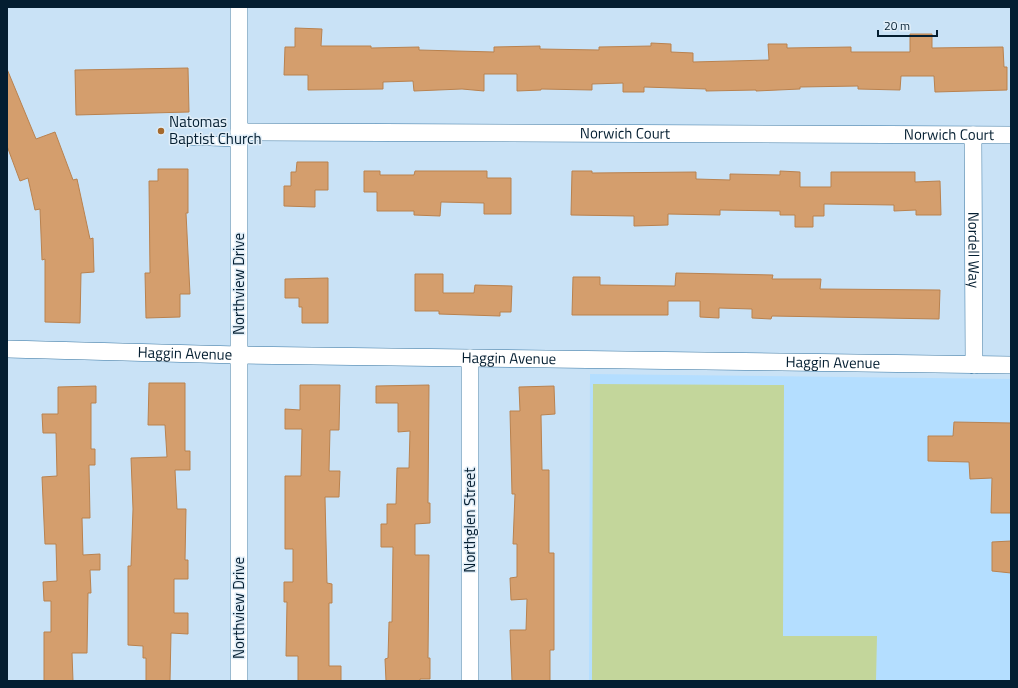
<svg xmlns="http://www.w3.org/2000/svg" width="1018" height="688" font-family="'Titillium Web',sans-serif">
	<rect width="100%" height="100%" fill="#c9e2f6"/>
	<!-- built -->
	<path fill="#b4deff" d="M 590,374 L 1011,379 L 1011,681 L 589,681 Z"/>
	<!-- green -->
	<path fill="#c3d69b" d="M 593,384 L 784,385 L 783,636 L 877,636 L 876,681 L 592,681 Z"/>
	<!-- building -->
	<path fill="#d49e6d" stroke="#b9824f" d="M 295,28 L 322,29 L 321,46 L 371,46 L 371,48 L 419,47 L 419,50 L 494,52 L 494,47 L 540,46 L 540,49 L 599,50 L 599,47 L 651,46 L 651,43 L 671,44 L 671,52 L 693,53 L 693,62 L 769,60 L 768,44 L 787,44 L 787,48 L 851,47 L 851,52 L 910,52 L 910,34 L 932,34 L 932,48 L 1003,47 L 1004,67 L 1007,67 L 1007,90 L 935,92 L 934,76 L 901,76 L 900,90 L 858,89 L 858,86 L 800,87 L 800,89 L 756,91 L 756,90 L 706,91 L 706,89 L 644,87 L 644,92 L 623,92 L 623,83 L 592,84 L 592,90 L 541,89 L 541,90 L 517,91 L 517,74 L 484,74 L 484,91 L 462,89 L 414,91 L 413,81 L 383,82 L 383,89 L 308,90 L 308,75 L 284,75 L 285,47 L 295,47 Z
		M 188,68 L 189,112 L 76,115 L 75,70 Z
		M 7,69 L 36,139 L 55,132 L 73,180 L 77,179 L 90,239 L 93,238 L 94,272 L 81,273 L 80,323 L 45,322 L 45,259 L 42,260 L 40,209 L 35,210 L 28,178 L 20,181 L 7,146 Z
		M 297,162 L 328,162 L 328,190 L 315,190 L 315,207 L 284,206 L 284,186 L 291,186 L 291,172 L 296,172 Z
		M 158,169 L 188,169 L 188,213 L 186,213 L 190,294 L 180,294 L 180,317 L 146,318 L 145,273 L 150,273 L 149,181 L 158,181 Z
		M 364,171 L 380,171 L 380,175 L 414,175 L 415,171 L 487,171 L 487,178 L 511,178 L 511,214 L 484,214 L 484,203 L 441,202 L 440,216 L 414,215 L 414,211 L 377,211 L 377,192 L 364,192 Z
		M 572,171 L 592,171 L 592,173 L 696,172 L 696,179 L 730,180 L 730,174 L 780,175 L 780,171 L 800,172 L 800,187 L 831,187 L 831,172 L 915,172 L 915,182 L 940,181 L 941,215 L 916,215 L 916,210 L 894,211 L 894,205 L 824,204 L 824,216 L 813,216 L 813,227 L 795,227 L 795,215 L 780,215 L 780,211 L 720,210 L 720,215 L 668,214 L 668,225 L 634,226 L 634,216 L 571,215 Z
		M 676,273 L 773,275 L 772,279 L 821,279 L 820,289 L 940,290 L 939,319 L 772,316 L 771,319 L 752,318 L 752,309 L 719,308 L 719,318 L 700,317 L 700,301 L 668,301 L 668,315 L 572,315 L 573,277 L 600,277 L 600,285 L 675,286 Z
		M 415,274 L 443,274 L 443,293 L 474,293 L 475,285 L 512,286 L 511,312 L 500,312 L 500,316 L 439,314 L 439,311 L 415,311 Z
		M 328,278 L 328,323 L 302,323 L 302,307 L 299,307 L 299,298 L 285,298 L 285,279 Z
		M 149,383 L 185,383 L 185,451 L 190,451 L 190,470 L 175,470 L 177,509 L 186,509 L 185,560 L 188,560 L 188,579 L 174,579 L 174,613 L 188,613 L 188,634 L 171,633 L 170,681 L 146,681 L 146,658 L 143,658 L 143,646 L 128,645 L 128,566 L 131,566 L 133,509 L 131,458 L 167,457 L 165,425 L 148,425 Z
		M 300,385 L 340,385 L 339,430 L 330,430 L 329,471 L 340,471 L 339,497 L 325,497 L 327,583 L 332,584 L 332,603 L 329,603 L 329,666 L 341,666 L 341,681 L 298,681 L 298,656 L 286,656 L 287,602 L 284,602 L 284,582 L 293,582 L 293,549 L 285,549 L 285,476 L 301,476 L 302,429 L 285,429 L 285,409 L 300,410 Z
		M 429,385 L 428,503 L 430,503 L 430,523 L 415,524 L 415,555 L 429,555 L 428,658 L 430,658 L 430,679 L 420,679 L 420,681 L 386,681 L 385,659 L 388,658 L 389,622 L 392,622 L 393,547 L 381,547 L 381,524 L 387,524 L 387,504 L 396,504 L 397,468 L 409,468 L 410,431 L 398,432 L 398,403 L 376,403 L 376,386 Z
		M 96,386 L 96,403 L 91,403 L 91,449 L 95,449 L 95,465 L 89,465 L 90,518 L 82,518 L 83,555 L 100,554 L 100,570 L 90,570 L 91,593 L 88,593 L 87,653 L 72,653 L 73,681 L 44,681 L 44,632 L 51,632 L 51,601 L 44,601 L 43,582 L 57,581 L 56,544 L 45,544 L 42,477 L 57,476 L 56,433 L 43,433 L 42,414 L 58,414 L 58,387 Z
		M 554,386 L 555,414 L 541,415 L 542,470 L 549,470 L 549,553 L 554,553 L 554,650 L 550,650 L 550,681 L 512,681 L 510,630 L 526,630 L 527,599 L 511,600 L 510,578 L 517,577 L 517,544 L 513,544 L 515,494 L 512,494 L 510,411 L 520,411 L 519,387 Z
		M 954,422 L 1011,423 L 1011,513 L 991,513 L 992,478 L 970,479 L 969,462 L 928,461 L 928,436 L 953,436 Z
		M 1011,541 L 1011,573 L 992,571 L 992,542 Z"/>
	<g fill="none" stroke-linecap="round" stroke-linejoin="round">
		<defs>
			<path id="service" d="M 181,140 L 239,142"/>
			<g id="minor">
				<path id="s1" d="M 239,132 L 1011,135"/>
				<path id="s2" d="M 973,135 L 974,365"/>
				<path id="s3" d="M 7,349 L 239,355 L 1011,365"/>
				<path d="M 470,358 L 470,681"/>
				<path d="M 239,681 L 239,7"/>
			</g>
		</defs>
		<!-- service casing -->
		<use href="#service" stroke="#3574a1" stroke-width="10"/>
		<!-- minor casing -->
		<use href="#minor" stroke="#3574a1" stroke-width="18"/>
		<!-- service -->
		<use href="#service" stroke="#fff" stroke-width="9"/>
		<!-- minor -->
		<use href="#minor" stroke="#fff" stroke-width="17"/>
	</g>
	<!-- markers -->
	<circle fill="#a5692c" stroke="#e1eef8" stroke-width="1.5" cx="161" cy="131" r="4"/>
	<g text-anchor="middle" stroke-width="3" stroke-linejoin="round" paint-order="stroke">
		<!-- poi labels -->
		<g font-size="15" fill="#041e31" stroke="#e1eef8" text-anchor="start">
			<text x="169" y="127">Natomas<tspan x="169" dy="17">Baptist Church</tspan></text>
		</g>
		<!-- street labels -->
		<g font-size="15" fill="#041e31" stroke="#e1eef8">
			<text dy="5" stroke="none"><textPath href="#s1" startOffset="386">Norwich Court</textPath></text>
			<text dy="5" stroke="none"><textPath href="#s1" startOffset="710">Norwich Court</textPath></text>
			<text dy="5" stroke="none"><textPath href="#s2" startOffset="115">Nordell Way</textPath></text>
			<text transform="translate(239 284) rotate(-90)" y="5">Northview Drive</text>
			<text dy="5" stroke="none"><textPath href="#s3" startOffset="178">Haggin Avenue</textPath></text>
			<text dy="5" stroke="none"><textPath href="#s3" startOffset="502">Haggin Avenue</textPath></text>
			<text dy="5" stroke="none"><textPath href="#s3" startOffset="826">Haggin Avenue</textPath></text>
			<text transform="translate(470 520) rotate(-90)" y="5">Northglen Street</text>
			<text transform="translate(239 608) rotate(-90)" y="5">Northview Drive</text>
		</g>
	</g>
	<!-- border -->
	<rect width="1018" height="688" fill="none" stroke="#041e31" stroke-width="16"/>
	<!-- scale -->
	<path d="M878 30v6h59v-6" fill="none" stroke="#041e31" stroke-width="2"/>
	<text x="884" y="30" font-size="12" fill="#041e31" stroke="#e1eef8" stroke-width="3" paint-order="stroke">20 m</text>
</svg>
